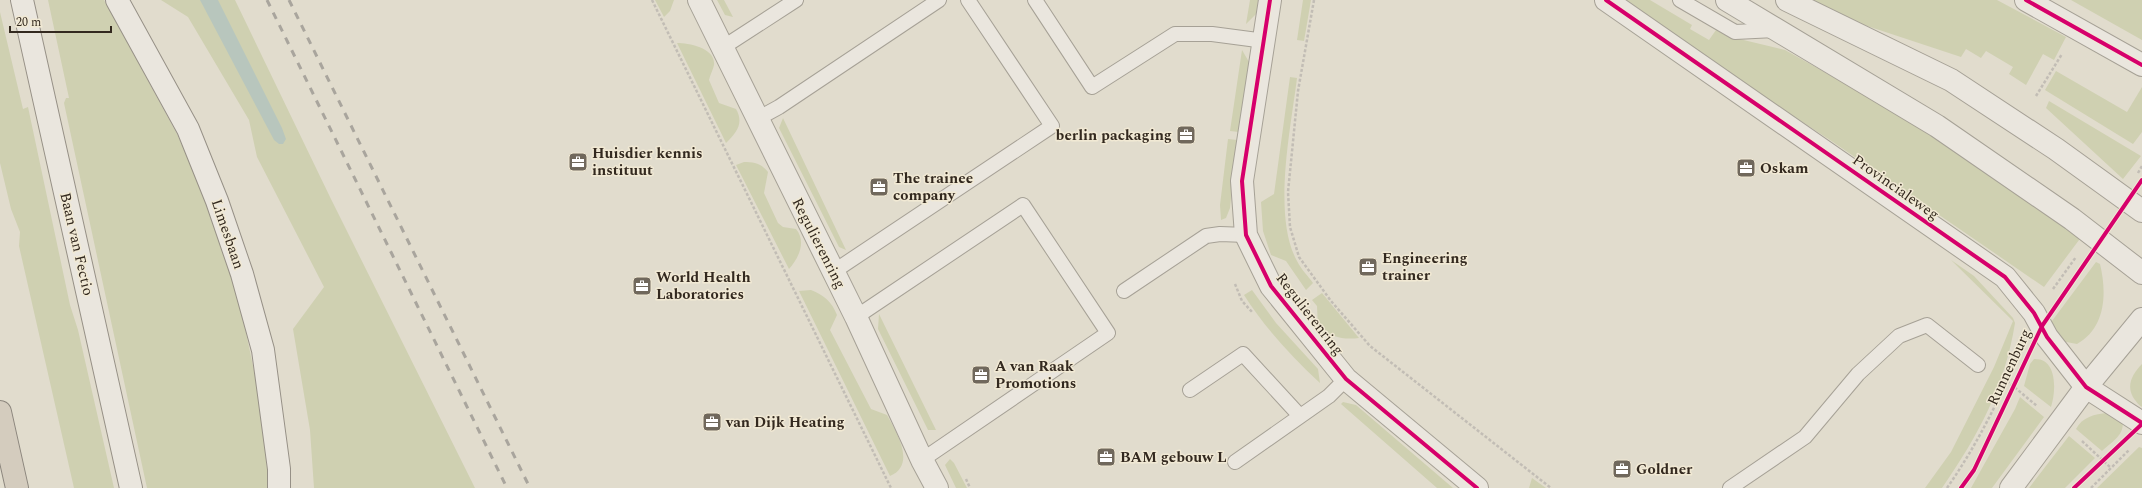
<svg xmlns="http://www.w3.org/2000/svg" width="2142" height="488" font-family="Spectral,serif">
	<rect width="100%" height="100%" fill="#e1dccd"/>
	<!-- green -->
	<path fill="#cfd0b1" d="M 48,0 L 104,0 L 177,134 L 203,193 L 238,295 L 260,399 L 269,488 L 147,488 L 64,103 L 66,98 L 69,98 Z
		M 161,0 L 235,0 L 330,197 L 475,488 L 314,488 L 310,430 L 293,329 L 324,287 L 257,157 L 249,120 L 188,17 Z
		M 655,0 L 674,0 L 670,11 L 664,17 Z
		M 717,0 L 724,0 L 733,17 L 725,15 Z
		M 1250,0 L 1258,0 L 1257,13 L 1246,24 Z
		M 1303,0 L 1311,0 L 1304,41 L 1297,40 Z
		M 1616,0 L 1650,0 L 1692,25 L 1690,29 L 1709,40 L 1716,30 L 1727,36 L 1785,50 L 1896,112 L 2082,236 L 2044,287 L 1830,140 Z
		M 1808,0 L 1997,0 L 2066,37 L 2054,60 L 2043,54 L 2026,85 L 2009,74 L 2013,67 L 1986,51 L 1981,58 L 1966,49 L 1961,57 L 1843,18 Z
		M 2071,0 L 2142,0 L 2142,40 Z
		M 0,12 L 23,109 L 28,107 L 70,305 L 78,330 L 114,488 L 74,488 L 19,246 L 20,232 L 11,209 L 0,163 Z
		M 677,43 C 689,43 716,48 714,65 C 713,70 710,75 709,80 L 719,103 L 736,109 C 744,123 737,132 726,143 Z
		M 1242,50 L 1249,62 L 1239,132 L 1230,131 Z
		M 2056,71 L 2127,112 L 2142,87 L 2142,132 L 2133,144 L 2045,90 Z
		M 1290,77 L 1297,78 C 1291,127 1272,216 1297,261 C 1301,269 1308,276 1313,283 L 1306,290 L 1286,261 L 1271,255 L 1263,231 L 1261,202 L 1274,194 Z
		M 2049,101 L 2141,156 L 2123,179 L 2046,108 Z
		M 783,118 L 846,250 L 839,247 L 779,128 Z
		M 1228,139 L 1237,140 L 1230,208 L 1226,218 L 1221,220 L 1220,205 Z
		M 744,162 C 754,162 761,163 768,172 L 764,193 L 778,223 L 783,227 L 796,229 C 807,242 798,259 789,269 L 736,165 Z
		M 1951,260 L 1974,276 L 2013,318 L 2015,323 C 2005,386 1978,436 1942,488 L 1925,488 L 1951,452 L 1994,367 L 2013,321 Z
		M 2096,262 L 2100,264 C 2107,293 2106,328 2077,344 L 2061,341 L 2051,327 L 2052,321 Z
		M 811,290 C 824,295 832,302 837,315 L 830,330 L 871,409 L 887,415 C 896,432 917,464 890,476 L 799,291 Z
		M 1252,290 L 1276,323 L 1318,369 L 1320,383 C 1291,356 1265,328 1244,295 Z
		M 1322,293 L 1359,338 C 1343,340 1331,337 1318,327 L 1317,306 L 1312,300 Z
		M 879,314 L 936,430 L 928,430 L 878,329 Z
		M 2034,359 C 2058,358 2056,392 2051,407 L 2024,386 L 2030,364 Z
		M 2142,364 L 2142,407 C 2139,405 2138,404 2135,400 C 2125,387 2132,374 2142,364 Z
		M 2020,397 L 2044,417 L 1992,488 L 1971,488 L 2015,409 Z
		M 1343,402 L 1356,405 L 1453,488 L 1437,488 L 1341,404 Z
		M 2107,413 L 2122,420 C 2126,434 2112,442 2102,451 L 2076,429 C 2082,417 2095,414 2107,413 Z
		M 2069,436 L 2095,458 L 2065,488 L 2029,488 Z
		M 2139,447 L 2142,448 L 2142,488 L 2097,488 Z
		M 950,459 L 954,463 L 967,488 L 956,488 L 945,465 Z
		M 1532,478 L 1546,488 L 1529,488 Z"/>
	<!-- water -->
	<path fill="#b8c6bd" d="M 200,0 L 218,0 L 282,128 L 286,139 L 283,144 L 279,144 L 274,140 Z"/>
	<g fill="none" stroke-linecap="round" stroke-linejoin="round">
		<defs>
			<path id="service" d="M 1035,0 L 1092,87 L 1175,34 L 1212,34 L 1265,41
				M 1680,0 L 1735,32 L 1775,30
				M 722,48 L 796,0
				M 757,119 L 779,107 L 939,0
				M 833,272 L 1052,126 L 968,0
				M 1124,291 L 1206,236 L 1220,234 L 1246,235
				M 856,317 L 1023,205 L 1108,333 L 922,460
				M 1190,390 L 1243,354 L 1300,416
				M 1235,462 L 1329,396 L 1346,379
				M 1730,488 L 1805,437 L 1858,374 L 1899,336 L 1927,325 L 1978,365"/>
			<path id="minor" d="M 699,0 L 856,317 L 922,460 L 937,488
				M 1270,0 L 1242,181 L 1246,235 L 1271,286 L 1346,379 L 1477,488
				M 1606,0 L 2005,277 L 2034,313 L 2047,337 L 2086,387 L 2142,423
				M 2026,0 L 2142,65
				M 2011,488 L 2086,387 L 2142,319"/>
			<path id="tertiary" d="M 1727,0 L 1937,126 L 2072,219 L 2142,273
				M 1787,0 L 1951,80 L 2056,149 L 2142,211"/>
			<path id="secondary" d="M 22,0 L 131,488
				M 117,0 L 188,129 L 217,201 L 242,274 L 263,350 L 279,469 L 279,488"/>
			<path id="motorway" d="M 0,412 L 17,488"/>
		</defs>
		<!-- service casing -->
		<use href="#service" stroke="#a6a196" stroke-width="16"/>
		<!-- minor casing -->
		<use href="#minor" stroke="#a6a196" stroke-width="24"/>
		<!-- tertiary casing -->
		<use href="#tertiary" stroke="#a6a196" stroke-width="24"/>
		<!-- secondary casing -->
		<use href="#secondary" stroke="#969086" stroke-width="24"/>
		<!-- motorway casing -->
		<use href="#motorway" stroke="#8c867d" stroke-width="24"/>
		<!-- path -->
		<path stroke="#c2bdb5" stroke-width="2.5" stroke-dasharray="3 2" stroke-linecap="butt" d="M 652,0 L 891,488
			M 1314,0 L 1298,91 L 1288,192 L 1290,227 L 1299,257 L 1331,301 L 1370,346 L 1551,488
			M 2036,96 L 2062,54
			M 2138,173 L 2142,166
			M 1235,284 L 1242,301 L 1253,313
			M 2053,289 L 2076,257
			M 2007,381 L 2037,406
			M 2082,441 L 2111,468
			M 966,479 L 970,488
			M 1947,488 C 1977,445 2001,397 2020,349
			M 2091,488 L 2129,450"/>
		<!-- service -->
		<use href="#service" stroke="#eae6de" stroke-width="14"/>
		<!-- minor -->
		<use href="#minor" stroke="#eae6de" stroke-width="22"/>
		<!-- tertiary -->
		<use href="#tertiary" stroke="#eae6de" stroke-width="22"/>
		<!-- secondary -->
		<use href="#secondary" stroke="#eae6de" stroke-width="22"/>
		<!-- motorway -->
		<use href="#motorway" stroke="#d4ccbe" stroke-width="22"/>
		<!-- rail -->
		<path stroke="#a9a59d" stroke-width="3" stroke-dasharray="7 7" stroke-linecap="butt" d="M 267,0 L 507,488
			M 289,0 L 530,488"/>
		<defs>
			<path id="cycleway" d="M 1270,0 L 1242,181 L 1246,235 L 1271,286 L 1346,379 L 1477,488
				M 1606,0 L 2005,277 L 2034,313 L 2047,337 L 2086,387 L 2142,423
				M 2026,0 L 2142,65
				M 1961,488 L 1974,470 L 2042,326 L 2142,180
				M 2074,488 L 2142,424"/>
		</defs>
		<!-- cycleway casing -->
		<use href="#cycleway" stroke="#f1e9d4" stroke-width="6"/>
		<!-- cycleway -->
		<use href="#cycleway" stroke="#d6006c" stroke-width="4"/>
	</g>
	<!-- icons -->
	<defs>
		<symbol id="office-square" viewBox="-11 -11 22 22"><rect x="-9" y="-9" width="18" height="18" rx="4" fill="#70685c" stroke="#f1e9d4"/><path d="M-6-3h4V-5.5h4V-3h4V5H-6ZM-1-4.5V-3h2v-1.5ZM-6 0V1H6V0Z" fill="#fff"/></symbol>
	</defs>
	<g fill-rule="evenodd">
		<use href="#office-square" x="1175" y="124" width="22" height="22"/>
		<use href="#office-square" x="567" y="151" width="22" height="22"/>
		<use href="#office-square" x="1735" y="157" width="22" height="22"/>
		<use href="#office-square" x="868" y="176" width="22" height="22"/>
		<use href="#office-square" x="1357" y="256" width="22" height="22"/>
		<use href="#office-square" x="631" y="275" width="22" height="22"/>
		<use href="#office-square" x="970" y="364" width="22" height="22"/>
		<use href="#office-square" x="701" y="411" width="22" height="22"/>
		<use href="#office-square" x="1095" y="446" width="22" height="22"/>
		<use href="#office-square" x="1611" y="458" width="22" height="22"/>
	</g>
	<g text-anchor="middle" stroke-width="3" stroke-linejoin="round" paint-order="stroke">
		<!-- poi labels -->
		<g font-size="15" font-weight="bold" fill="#33291f" stroke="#f1e9d4" text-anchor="start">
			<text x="1172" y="140" text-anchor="end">berlin packaging</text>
			<text x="592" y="158">Huisdier kennis<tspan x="592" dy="17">instituut</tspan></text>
			<text x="1760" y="173">Oskam</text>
			<text x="893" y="183">The trainee<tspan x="893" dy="17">company</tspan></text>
			<text x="1382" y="263">Engineering<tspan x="1382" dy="17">trainer</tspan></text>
			<text x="656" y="282">World Health<tspan x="656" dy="17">Laboratories</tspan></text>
			<text x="995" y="371">A van Raak<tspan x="995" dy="17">Promotions</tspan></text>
			<text x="726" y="427">van Dijk Heating</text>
			<text x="1120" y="462">BAM gebouw L</text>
			<text x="1636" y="474">Goldner</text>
		</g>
		<!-- street labels -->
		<g font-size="15" fill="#33291f" stroke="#f1e9d4">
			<text transform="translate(1896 187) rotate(35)" y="5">Provincialeweg</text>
			<text transform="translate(228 234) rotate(71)" y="5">Limesbaan</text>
			<text transform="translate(819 243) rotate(63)" y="5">Regulierenring</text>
			<text transform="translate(77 244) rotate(77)" y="5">Baan van Fectio</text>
			<text transform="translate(1310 314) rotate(52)" y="5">Regulierenring</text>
			<text transform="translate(2009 367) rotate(-65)" y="5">Runnenburg</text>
		</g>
	</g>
	<!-- scale -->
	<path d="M10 26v6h101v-6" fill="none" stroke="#33291f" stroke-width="2"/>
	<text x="16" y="26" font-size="12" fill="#33291f" stroke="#f1e9d4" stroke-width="3" paint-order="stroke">20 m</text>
</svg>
